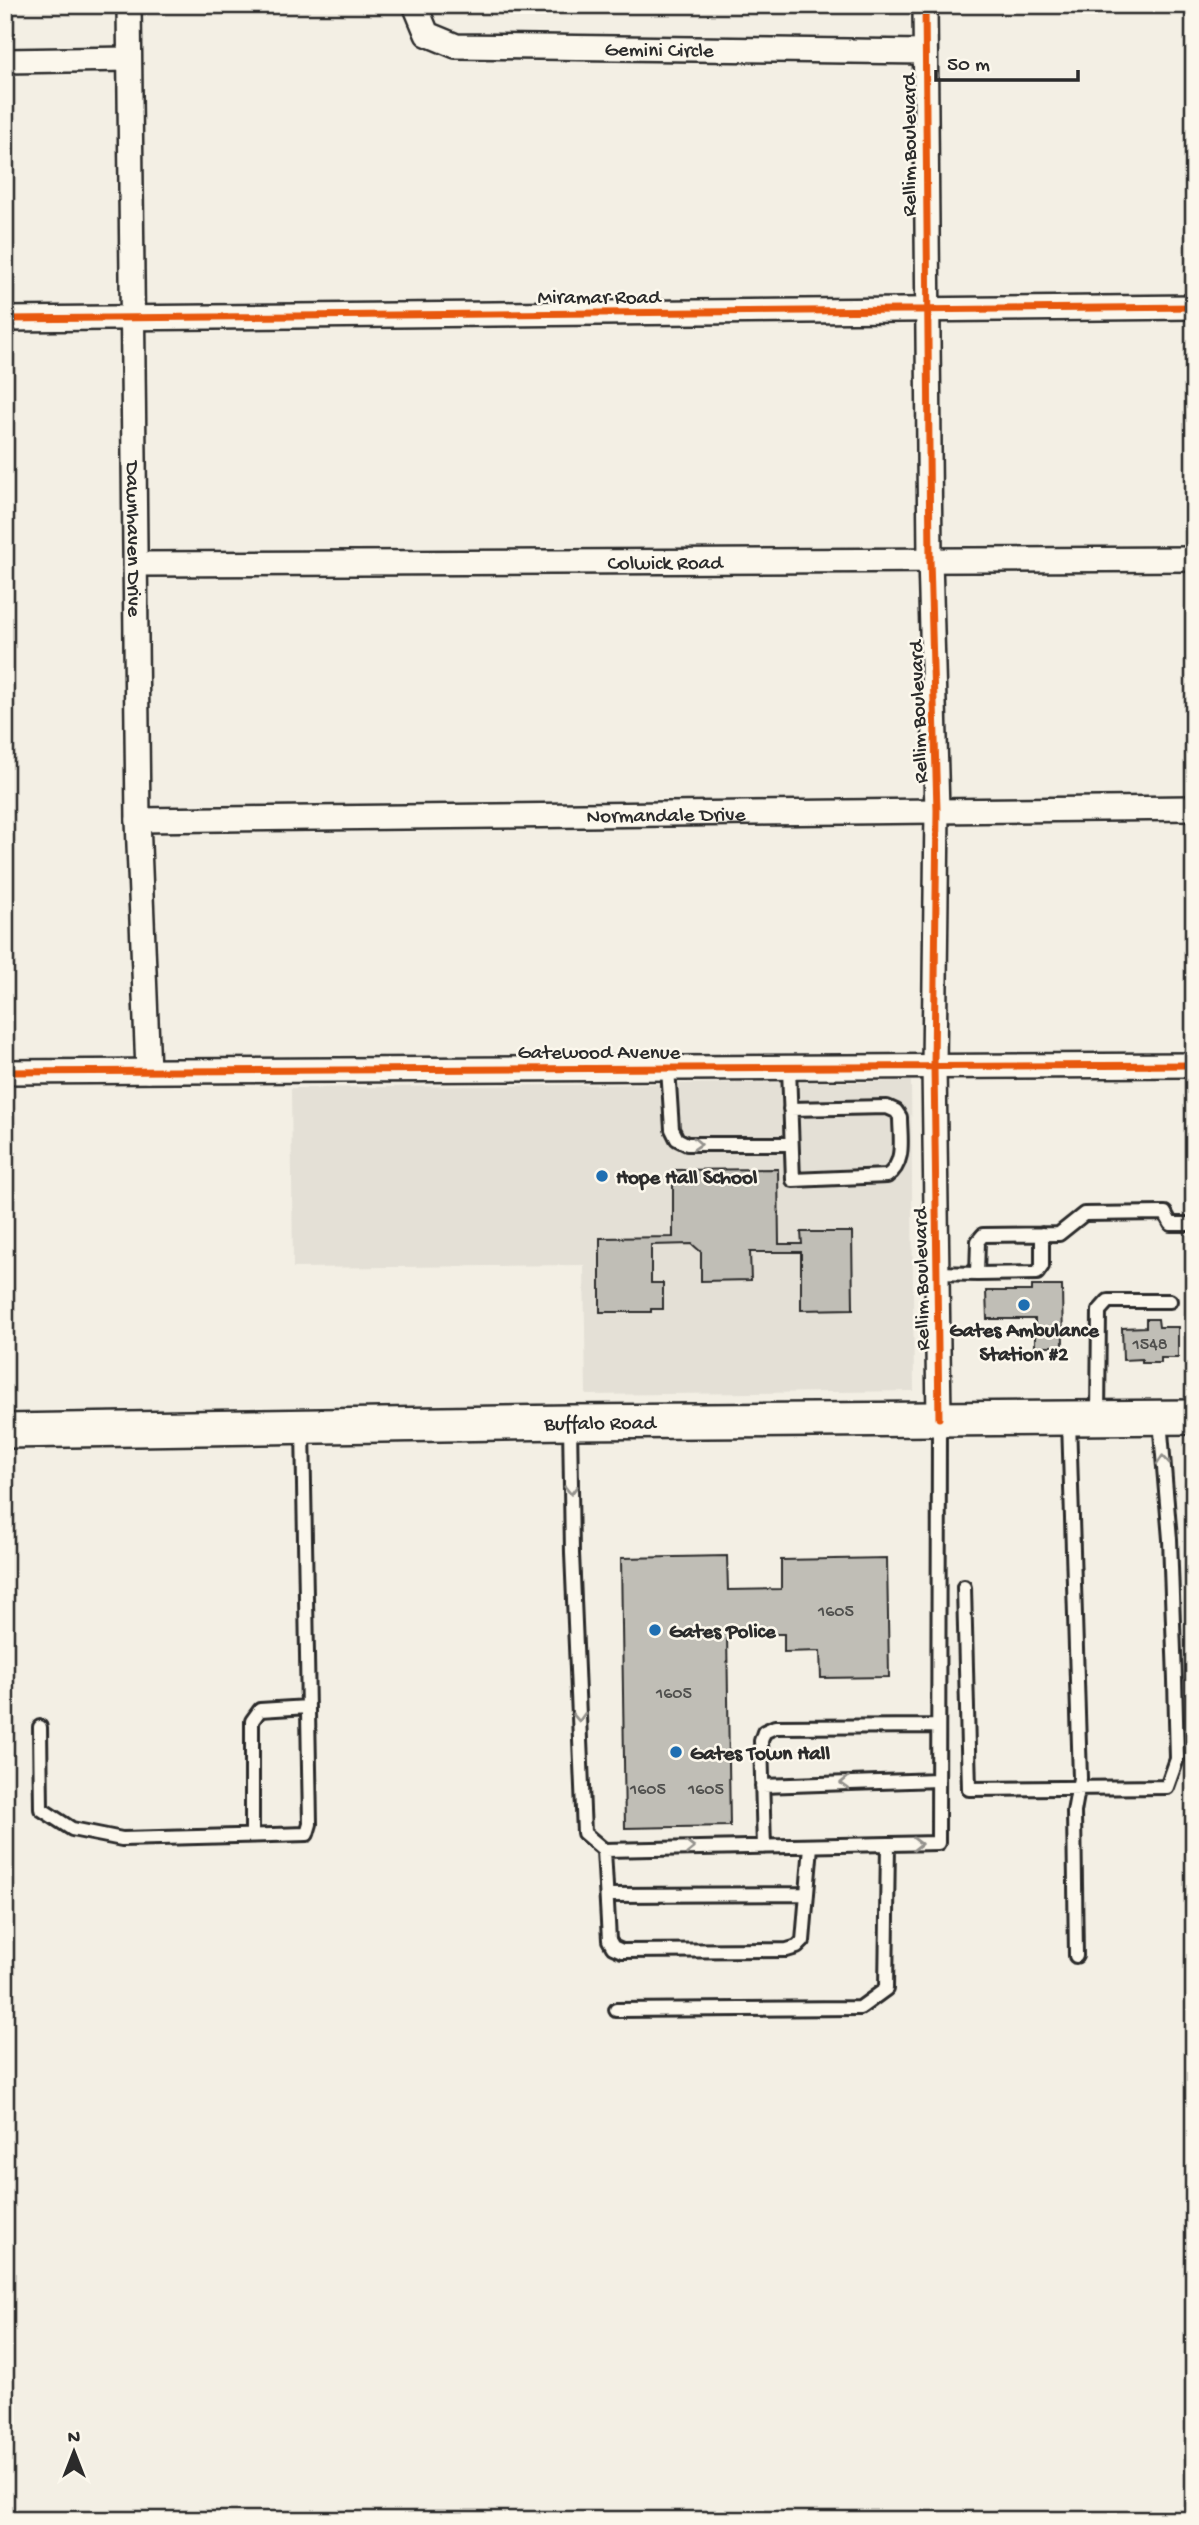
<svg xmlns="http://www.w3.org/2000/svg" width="1199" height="2525" font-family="'Gochi Hand',sans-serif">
	<rect width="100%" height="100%" fill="#f3efe4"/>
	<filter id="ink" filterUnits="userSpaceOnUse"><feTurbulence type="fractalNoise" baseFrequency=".0143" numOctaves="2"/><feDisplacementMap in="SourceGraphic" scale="14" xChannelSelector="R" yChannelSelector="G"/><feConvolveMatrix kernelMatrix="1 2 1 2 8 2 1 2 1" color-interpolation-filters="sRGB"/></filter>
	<g filter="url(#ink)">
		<!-- built -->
		<path fill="#e4e0d6" d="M 911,1081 L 914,1391 L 586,1395 L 584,1265 L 293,1268 L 291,1088 Z"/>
		<!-- building -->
		<path fill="#c0beb6" stroke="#2b2b2b" stroke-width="2" d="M 778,1169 L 779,1244 L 802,1244 L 801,1232 L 852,1232 L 853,1309 L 801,1310 L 801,1252 L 750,1252 L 751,1280 L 701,1281 L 701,1252 L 692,1244 L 651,1245 L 651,1283 L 663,1283 L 663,1309 L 651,1309 L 651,1312 L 600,1312 L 600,1238 L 673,1237 L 673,1170 Z
			M 1032,1286 L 1062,1286 L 1063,1346 L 1035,1346 L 1035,1319 L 987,1319 L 986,1291 L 1032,1291 Z
			M 1146,1319 L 1158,1319 L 1159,1327 L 1178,1327 L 1178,1358 L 1161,1358 L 1161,1363 L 1142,1363 L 1142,1359 L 1123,1360 L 1122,1328 L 1146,1327 Z
			M 727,1556 L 728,1590 L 781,1589 L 781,1560 L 887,1558 L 889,1677 L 821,1678 L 820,1651 L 784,1652 L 784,1634 L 727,1634 L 730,1826 L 625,1828 L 621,1558 Z"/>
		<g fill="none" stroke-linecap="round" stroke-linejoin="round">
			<defs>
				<path id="service" d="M 668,1068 L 672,1129 L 677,1139 L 687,1144 L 790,1144
					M 789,1068 L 793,1180 L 887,1176 C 906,1163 900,1138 900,1117 L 896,1111 L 887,1107 L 790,1109
					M 1042,1234 L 1042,1266 L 1037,1273 L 977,1274 L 978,1241 L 983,1235 L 1059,1234 L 1084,1214 L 1165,1213 L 1171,1224 L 1194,1224
					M 937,1273 L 977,1274
					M 1098,1417 L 1099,1311 L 1108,1301 L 1170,1301
					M 1069,1421 L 1080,1778 L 1074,1812 L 1076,1956
					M 570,1422 L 572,1553 L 584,1833 L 604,1850 L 938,1843 L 939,1421
					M 964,1587 L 969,1789 L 1167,1787 L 1177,1759 L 1175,1680 L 1170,1539 L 1160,1420
					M 40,1727 L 41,1809 L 72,1829 L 122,1839 L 307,1834 L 310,1824 L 303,1428
					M 762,1786 L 938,1780
					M 252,1835 L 252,1721 L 260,1710 L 308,1707
					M 764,1847 L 761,1741 L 764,1732 L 775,1727 L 938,1726
					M 604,1850 L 609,1940 L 613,1947 L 622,1951 L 787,1950 L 797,1947 L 803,1941 L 811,1846
					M 607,1895 L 807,1894
					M 616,2010 L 860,2008 L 886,1989 L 888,1844"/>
				<g id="minor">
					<path id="s1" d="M 129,5 L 138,820 L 148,1071"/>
					<path id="s2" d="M 415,5 L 427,34 L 456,46 L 925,52"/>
					<path d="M 925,5 L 930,559 L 937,810 L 934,1067 L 939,1418"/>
					<path d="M 5,61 L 129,59"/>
					<path d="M 5,319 L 1194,307"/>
					<path id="s3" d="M 137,564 L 1194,559"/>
					<path id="s4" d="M 138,820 L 1194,808"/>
					<path d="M 5,1072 L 1194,1065"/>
				</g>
				<g id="secondary">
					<path id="s5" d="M 5,1431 L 570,1422 L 1194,1417"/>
				</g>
			</defs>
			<!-- service casing -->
			<use href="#service" stroke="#2b2b2b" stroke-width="18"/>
			<!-- minor casing -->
			<use href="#minor" stroke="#2b2b2b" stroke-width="28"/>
			<!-- secondary casing -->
			<use href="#secondary" stroke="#2b2b2b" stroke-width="38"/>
			<!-- service -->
			<use href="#service" stroke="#fbf7ec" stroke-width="12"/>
			<!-- minor -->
			<use href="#minor" stroke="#fbf7ec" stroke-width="23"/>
			<!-- secondary -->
			<use href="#secondary" stroke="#fbf7ec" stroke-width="33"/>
			<defs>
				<path id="cycleway" d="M 925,5 L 930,559 L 937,810 L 934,1067 L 939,1418
					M 5,319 L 1194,307
					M 5,1072 L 1194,1065"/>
			</defs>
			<!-- cycleway casing -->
			<use href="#cycleway" stroke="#fbf7ec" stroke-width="11"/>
			<!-- cycleway -->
			<use href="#cycleway" stroke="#e8590c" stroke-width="7"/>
		</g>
		<!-- one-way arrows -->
		<defs><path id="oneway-chevron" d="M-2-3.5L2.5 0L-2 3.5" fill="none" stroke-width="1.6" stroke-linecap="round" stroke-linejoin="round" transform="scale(1.75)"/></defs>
		<g stroke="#93918c">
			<use href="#oneway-chevron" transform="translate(697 1144) rotate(3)"/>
			<use href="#oneway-chevron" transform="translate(1163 1460) rotate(-95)"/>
			<use href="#oneway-chevron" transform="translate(571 1490) rotate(89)"/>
			<use href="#oneway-chevron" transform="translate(579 1717) rotate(87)"/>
			<use href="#oneway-chevron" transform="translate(845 1783) rotate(178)"/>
			<use href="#oneway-chevron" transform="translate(917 1844) rotate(-1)"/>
			<use href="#oneway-chevron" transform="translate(690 1848) rotate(-1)"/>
		</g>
	</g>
	<!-- markers -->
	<g fill="#1f6fb2" stroke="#fbf7ec" stroke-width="2.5">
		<circle cx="602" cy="1176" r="7"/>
		<circle cx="1024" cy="1305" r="7"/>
		<circle cx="655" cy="1630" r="7"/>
		<circle cx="676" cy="1752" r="7"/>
	</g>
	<g text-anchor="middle" stroke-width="5" stroke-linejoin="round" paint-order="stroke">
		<!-- number labels -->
		<g font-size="18" fill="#50504e">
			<text x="1150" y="1349">1548</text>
			<text x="836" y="1616">1605</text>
			<text x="674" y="1698">1605</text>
			<text x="648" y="1794">1605</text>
			<text x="706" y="1794">1605</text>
		</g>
		<!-- street labels -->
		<g font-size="21" fill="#2b2b2b" stroke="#fbf7ec">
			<text dy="7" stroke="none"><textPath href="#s2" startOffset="266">Gemini Circle</textPath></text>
			<text transform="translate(908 145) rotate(-90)" y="7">Rellim Boulevard</text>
			<text x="599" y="303">Miramar Road</text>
			<text dy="7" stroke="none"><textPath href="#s1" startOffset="534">Dawnhaven Drive</textPath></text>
			<text dy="7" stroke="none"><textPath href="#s3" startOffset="528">Colwick Road</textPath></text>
			<text transform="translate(917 712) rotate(-92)" y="7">Rellim Boulevard</text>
			<text dy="7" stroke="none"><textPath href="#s4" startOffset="528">Normandale Drive</textPath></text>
			<text x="599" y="1058">Gatewood Avenue</text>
			<text transform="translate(920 1279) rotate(-91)" y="7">Rellim Boulevard</text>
			<text dy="7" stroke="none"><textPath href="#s5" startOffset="595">Buffalo Road</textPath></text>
		</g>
		<!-- poi labels -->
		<g font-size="21" font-weight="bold" fill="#2b2b2b" stroke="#fbf7ec" text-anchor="start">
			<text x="616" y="1183">Hope Hall School</text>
			<text x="1024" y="1336" text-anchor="middle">Gates Ambulance<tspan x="1024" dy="24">Station #2</tspan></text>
			<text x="669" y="1637">Gates Police</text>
			<text x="690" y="1759">Gates Town Hall</text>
		</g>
	</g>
	<!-- margin -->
	<rect width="1199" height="2525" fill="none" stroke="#fbf7ec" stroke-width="28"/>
	<rect x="14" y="14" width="1171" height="2497" fill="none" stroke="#2b2b2b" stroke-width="2.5" filter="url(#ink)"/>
	<!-- north arrow -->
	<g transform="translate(74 2452)" stroke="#fbf7ec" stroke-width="5" paint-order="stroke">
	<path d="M0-5L12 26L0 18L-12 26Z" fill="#2b2b2b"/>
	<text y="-10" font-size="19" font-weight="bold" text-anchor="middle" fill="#2b2b2b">N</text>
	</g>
	<!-- scale -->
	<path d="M936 70v10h142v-10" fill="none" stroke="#2b2b2b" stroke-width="3.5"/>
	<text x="947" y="70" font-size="21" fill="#2b2b2b" stroke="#fbf7ec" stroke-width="5" paint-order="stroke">50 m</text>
</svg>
